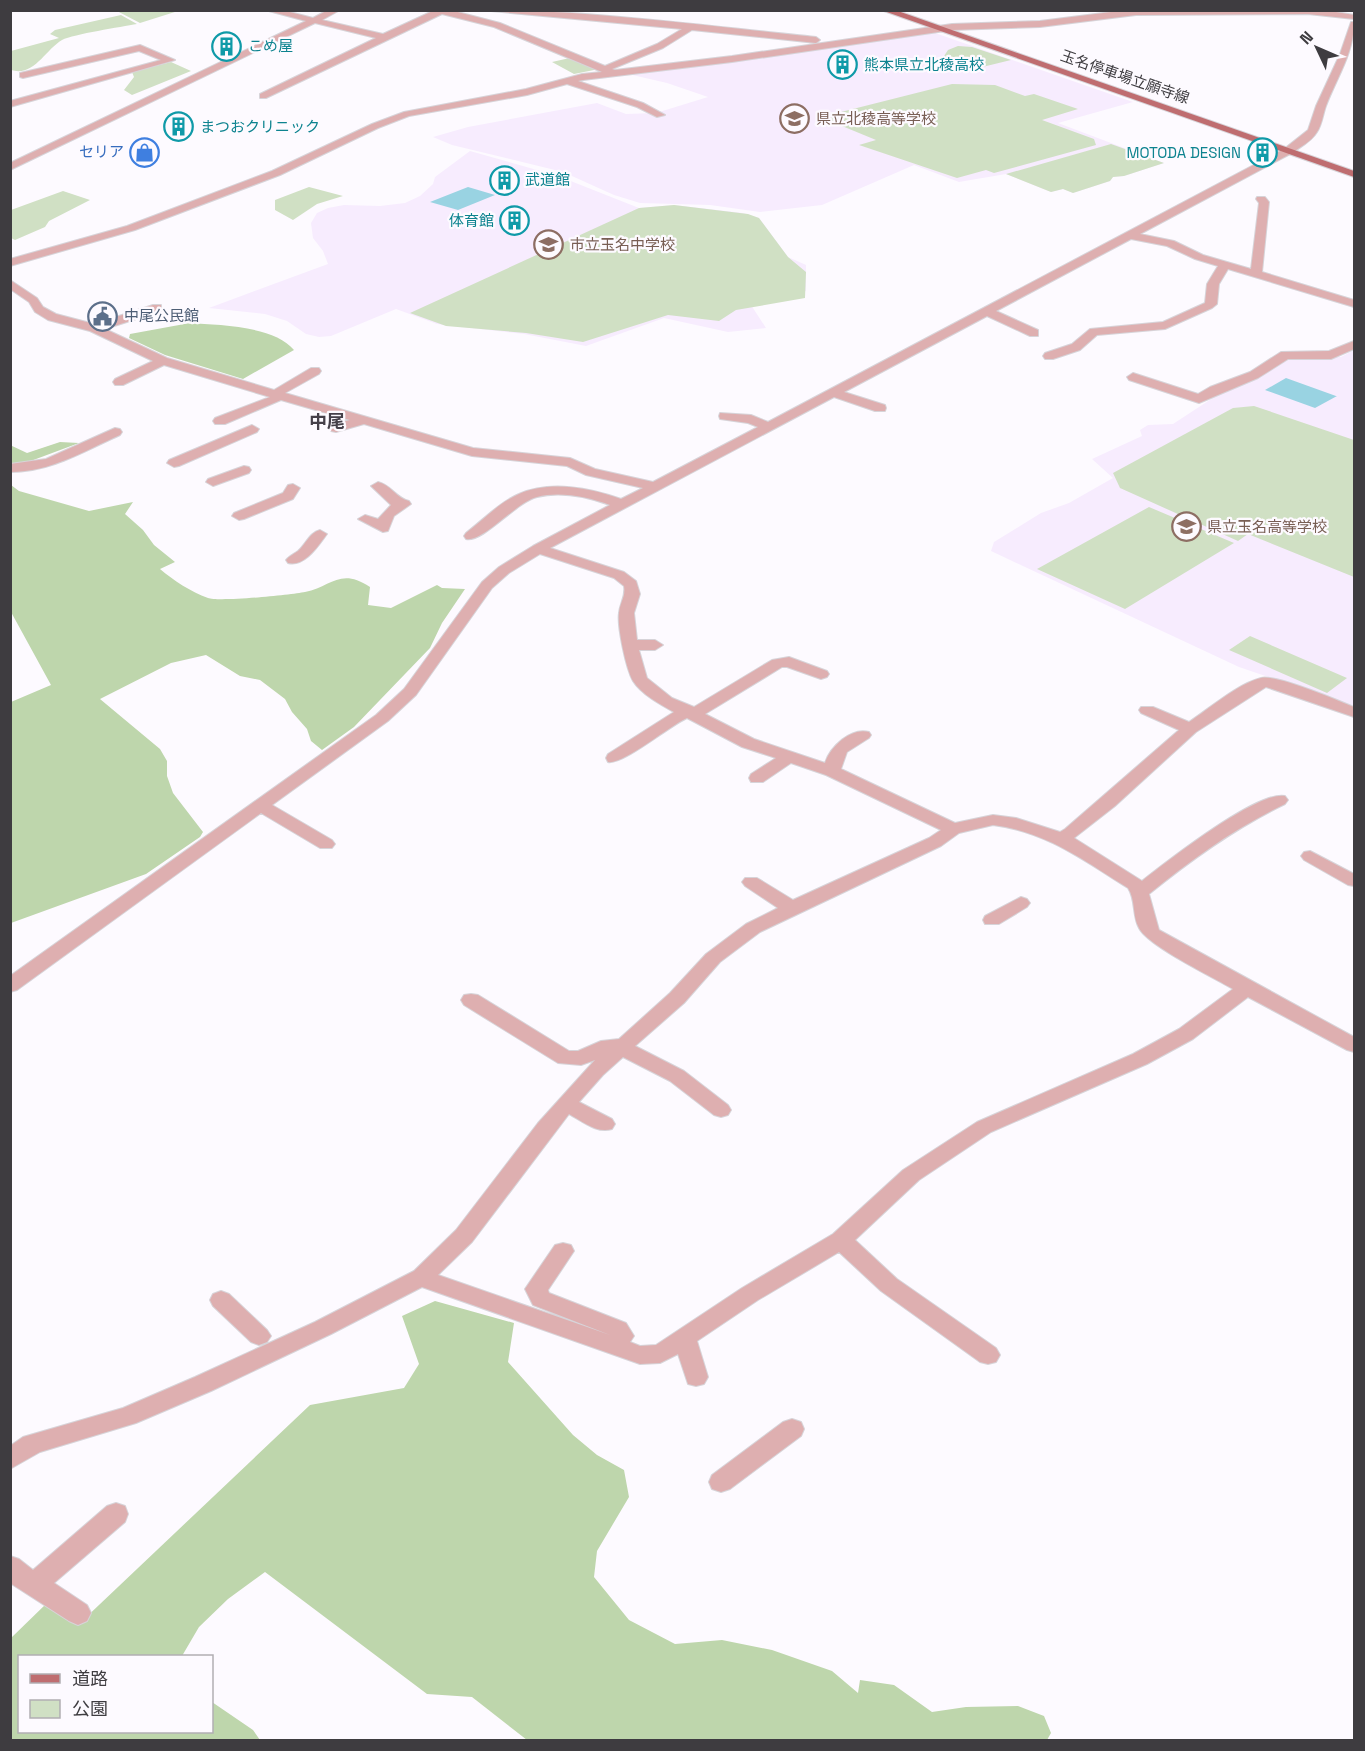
<svg xmlns="http://www.w3.org/2000/svg" width="1365" height="1751" font-family="'Space Grotesk','Noto Sans JP',sans-serif">
	<rect width="100%" height="100%" fill="#fdfaff"/>
	<!-- built -->
	<path fill="#f7ecfe" d="M 935,33 L 1133,102 L 1058,123 L 1164,163 L 1124,176 L 1113,177 L 1110,181 L 1073,193 L 1063,189 L 1051,192 L 1006,174 L 959,182 L 914,165 L 822,205 L 760,212 L 710,205 L 640,203 L 614,195 L 563,172 L 452,145 L 433,137 L 468,127 L 597,103 L 626,114 L 656,113 L 708,97 L 667,83 L 628,74 Z
		M 470,151 L 558,176 L 639,208 L 674,205 L 743,213 L 759,218 L 788,257 L 806,265 L 806,291 L 751,305 L 766,328 L 728,332 L 664,318 L 586,346 L 524,334 L 437,324 L 396,309 L 331,336 L 319,337 L 306,334 L 287,321 L 265,314 L 209,308 L 328,264 L 323,251 L 313,238 L 311,223 L 317,213 L 328,208 L 344,205 L 380,206 L 405,203 L 420,196 L 433,184 L 435,177 Z
		M 1354,350 L 1354,706 L 1239,667 L 991,551 L 994,542 L 1041,513 L 1069,503 L 1113,478 L 1092,459 L 1142,436 L 1140,430 L 1148,425 L 1173,424 L 1225,390 L 1291,356 L 1341,357 Z"/>
	<!-- green -->
	<path fill="#d0e0c4" d="M 117,11 L 178,11 L 140,23 Z
		M 121,15 L 137,24 C 121,27 74,34 62,40 C 45,50 34,77 11,70 L 11,51 L 59,38 L 50,34 L 55,30 Z
		M 958,46 L 972,47 L 1011,60 L 966,71 L 940,62 L 948,50 Z
		M 574,57 L 599,69 L 574,74 L 552,62 Z
		M 171,62 L 191,71 L 132,95 L 124,90 L 134,77 L 132,72 Z
		M 952,84 L 995,85 L 1025,96 L 1034,94 L 1078,109 L 1042,120 L 1094,139 L 1096,145 L 994,173 L 986,170 L 957,178 L 859,145 L 876,140 L 825,119 L 844,114 L 841,112 Z
		M 1111,144 L 1164,163 L 1124,176 L 1113,177 L 1110,181 L 1073,193 L 1063,189 L 1051,192 L 1006,174 Z
		M 309,187 L 343,196 L 317,204 L 293,220 L 275,210 L 275,200 Z
		M 63,191 L 90,200 L 49,221 L 45,227 L 15,240 L 11,238 L 11,210 Z
		M 674,205 L 748,214 L 759,218 L 788,257 L 806,272 L 805,298 L 736,310 L 719,321 L 668,315 L 583,342 L 526,333 L 446,326 L 410,313 L 639,208 Z
		M 1254,406 L 1354,440 L 1354,577 L 1248,534 L 1238,541 L 1120,488 L 1113,473 L 1233,408 Z
		M 1149,507 L 1234,543 L 1125,609 L 1037,569 Z
		M 1250,636 L 1347,678 L 1327,693 L 1229,650 Z"/>
	<!-- forest -->
	<path fill="#bed6ac" d="M 190,323 C 219,325 275,326 294,350 L 243,379 L 165,355 L 129,338 L 130,334 Z
		M 60,442 L 79,443 L 20,465 L 11,472 L 10,445 L 27,453 Z
		M 11,485 L 19,491 L 89,511 L 133,502 L 125,514 L 143,530 L 154,545 L 175,562 L 160,569 C 173,580 191,592 208,598 C 219,602 290,595 305,592 C 331,587 340,567 370,587 L 368,605 L 391,608 L 437,585 L 442,588 L 465,589 L 442,623 L 430,648 L 354,727 L 322,750 L 311,741 L 307,729 L 292,712 L 285,699 L 260,680 L 240,676 L 206,655 L 171,663 L 100,699 L 160,749 L 167,761 L 167,776 L 173,793 L 203,832 L 200,837 L 146,874 L 11,923 L 11,702 L 51,685 L 11,612 Z
		M 435,1301 L 514,1323 L 508,1362 L 573,1435 L 597,1455 L 624,1470 L 629,1497 L 597,1551 L 594,1577 L 629,1620 L 675,1644 L 722,1640 L 772,1650 L 832,1671 L 858,1693 L 860,1680 L 894,1685 L 932,1712 L 966,1707 L 1018,1706 L 1044,1716 L 1051,1733 L 1047,1740 L 527,1740 L 472,1697 L 427,1694 L 265,1572 L 228,1599 L 199,1627 L 182,1656 L 20,1656 L 20,1732 L 212,1732 L 212,1702 L 253,1730 L 260,1740 L 11,1740 L 11,1638 L 47,1603 L 80,1623 L 310,1405 L 404,1388 L 419,1364 L 402,1316 Z"/>
	<!-- water -->
	<path fill="#99d3e2" d="M 468,187 L 495,195 L 458,210 L 430,202 Z
		M 1286,378 L 1336,396 L 1337,396 L 1315,408 L 1265,390 Z"/>
	<g fill="none" stroke-linecap="round" stroke-linejoin="round">
		<defs>
			<path id="minor" d="M 265,10 L 282,10 L 313,18 L 328,10 L 340,10 L 322,20 L 383,34 L 435,10 L 450,10 L 500,23 L 605,66 L 657,44 L 682,29 L 480,10 C 592,10 705,26 816,37 L 820,40 L 816,43 L 692,30 L 663,48 L 612,69 L 615,70 L 732,56 L 952,24 L 1040,21 L 1127,10 L 1324,10 L 1354,15 L 1354,19 L 1308,14 L 1136,15 L 1040,27 L 952,30 L 732,62 L 583,80 L 578,81 L 643,103 L 665,115 L 657,117 L 637,107 L 567,84 L 527,95 L 409,116 L 378,128 L 280,175 L 135,230 L 10,266 L 10,259 L 127,226 L 272,171 L 372,124 L 404,112 L 526,89 L 582,74 L 602,72 L 494,27 L 442,14 L 266,98 L 260,98 L 260,94 L 376,38 L 315,23 L 10,170 L 10,163 L 306,21 Z
				M 1351,22 L 1354,22 C 1354,53 1337,77 1326,106 C 1323,114 1322,125 1317,132 C 1311,142 1300,147 1292,153 L 1140,234 L 1174,241 L 1203,255 L 1251,269 L 1259,203 L 1256,199 L 1257,197 L 1265,197 L 1269,202 L 1262,272 L 1354,300 L 1354,307 L 1228,269 L 1219,284 L 1217,304 L 1212,308 L 1165,329 L 1097,335 L 1080,350 L 1053,359 L 1045,359 L 1043,356 L 1045,353 L 1072,344 L 1090,329 L 1163,322 L 1205,303 L 1207,284 L 1218,266 L 1195,259 L 1167,246 L 1131,239 L 996,311 L 1038,330 L 1038,336 L 1030,336 L 987,316 L 844,392 L 885,405 L 886,408 L 885,411 L 875,411 L 834,397 L 550,548 L 624,572 L 636,581 L 640,594 L 634,613 L 637,640 L 655,640 L 663,645 L 655,650 L 639,650 L 647,678 L 672,698 L 694,707 L 772,660 L 789,657 L 827,671 L 829,674 L 827,677 L 821,679 L 787,667 L 782,667 L 705,714 L 754,739 L 825,763 C 830,747 851,727 869,732 L 871,735 L 869,738 L 847,752 L 841,769 L 955,823 L 993,815 L 1016,818 L 1060,832 L 1065,829 L 1179,730 L 1141,713 L 1139,710 L 1141,707 L 1153,707 L 1189,722 C 1209,709 1237,684 1261,678 C 1276,674 1337,700 1354,707 L 1354,717 L 1266,687 L 1196,732 L 1115,806 L 1074,838 L 1142,881 C 1165,863 1258,790 1285,796 L 1288,800 L 1285,804 C 1235,828 1192,859 1149,894 L 1159,930 L 1354,1037 L 1354,1052 L 1347,1050 L 1248,997 L 1193,1039 L 1147,1064 L 991,1132 L 919,1180 L 855,1240 L 897,1279 L 996,1348 L 1000,1355 L 996,1362 L 988,1364 L 980,1362 L 881,1291 L 839,1252 L 758,1300 L 697,1341 L 708,1377 L 704,1384 L 696,1386 L 688,1384 L 678,1354 L 660,1363 L 640,1364 L 422,1287 L 331,1334 L 211,1391 L 136,1423 L 40,1452 L 10,1469 L 10,1446 L 23,1437 L 123,1408 L 195,1377 L 315,1322 L 414,1271 L 456,1230 L 538,1123 L 595,1060 L 581,1065 L 558,1063 L 464,1005 L 461,1000 L 464,995 L 471,994 L 478,995 L 569,1051 L 578,1051 L 601,1041 L 619,1039 L 670,993 L 706,954 L 746,924 L 778,908 L 745,886 L 742,882 L 745,878 L 757,878 L 793,900 L 929,838 L 941,830 L 826,775 L 791,763 L 763,782 L 751,782 L 749,778 L 751,774 L 776,758 L 742,747 L 687,718 C 669,726 623,765 608,762 L 606,758 L 608,754 L 674,712 C 661,705 641,694 633,681 C 626,669 617,626 619,613 C 620,602 626,597 624,586 L 614,578 L 540,554 L 509,573 L 492,588 L 416,695 L 388,721 L 272,805 L 332,840 L 335,844 L 332,848 L 320,848 L 261,813 L 17,990 L 10,992 L 10,976 L 376,715 L 404,689 L 482,582 L 499,567 L 533,546 L 610,505 C 588,497 560,491 537,497 C 516,502 483,543 466,539 L 464,536 L 466,533 C 483,520 500,502 519,494 C 550,480 591,488 621,499 L 643,488 L 586,475 L 567,466 L 472,456 L 364,424 L 336,432 L 331,431 L 329,428 L 331,425 L 350,420 L 281,400 L 225,424 L 215,424 L 213,421 L 215,418 L 270,397 L 164,365 L 123,385 L 115,385 L 113,382 L 115,379 L 153,361 L 90,331 L 48,320 L 35,312 L 29,302 L 10,289 L 10,280 L 37,298 L 43,307 L 56,314 L 94,324 L 153,305 L 161,305 L 161,311 L 105,329 L 167,358 L 274,390 L 311,368 L 319,368 L 321,371 L 319,374 L 285,393 L 473,448 L 570,458 L 595,469 L 653,482 L 758,427 L 748,423 L 720,419 L 719,416 L 720,413 L 751,415 L 768,422 L 1284,149 L 1308,130 L 1316,106 L 1340,54 ZM 993,825 C 1047,832 1083,860 1128,888 C 1136,900 1132,916 1139,928 C 1148,946 1213,977 1233,989 L 1179,1029 L 1133,1054 L 977,1122 L 903,1170 L 833,1234 L 742,1288 L 656,1345 L 640,1346 L 630,1342 L 634,1336 L 626,1323 L 549,1293 L 548,1290 L 574,1251 L 571,1245 L 563,1243 L 555,1245 L 525,1289 L 533,1305 L 610,1335 L 438,1275 L 472,1242 L 569,1114 C 582,1121 597,1134 612,1129 L 615,1124 L 612,1119 L 579,1102 L 603,1075 L 623,1057 L 670,1081 L 714,1115 L 721,1117 L 728,1115 L 731,1110 L 728,1105 L 684,1071 L 635,1046 L 684,1003 L 720,962 L 760,932 L 941,846 L 959,833 Z
				M 140,45 L 175,60 L 10,107 L 10,101 L 161,60 L 139,51 L 23,78 L 20,77 L 20,73 Z
				M 1354,341 L 1354,349 L 1331,359 L 1288,359 L 1258,378 L 1199,403 L 1129,380 L 1127,377 L 1133,373 L 1198,394 L 1210,387 L 1250,372 L 1281,352 L 1329,351 Z
				M 252,425 L 259,429 L 257,432 L 179,466 L 174,467 L 167,463 L 169,460 Z
				M 115,428 L 120,429 L 122,432 L 120,435 C 84,451 51,472 10,472 L 10,464 L 46,459 Z
				M 244,466 L 249,467 L 251,470 L 249,473 L 213,486 L 206,482 L 208,479 Z
				M 378,482 C 391,485 396,498 409,501 L 411,504 L 394,516 L 388,531 L 383,532 L 358,519 L 365,515 L 378,519 L 391,505 L 371,486 Z
				M 293,484 L 300,488 L 293,499 L 244,519 L 239,520 L 232,516 L 234,513 L 283,493 L 288,485 Z
				M 320,530 L 327,534 C 318,546 305,567 288,563 L 286,560 C 289,556 294,554 298,551 C 306,544 310,532 320,530 Z
				M 1310,851 L 1354,874 L 1354,886 L 1348,885 L 1304,860 L 1301,856 L 1304,852 Z
				M 1021,897 L 1027,899 L 1030,903 L 1027,907 L 999,924 L 985,924 L 983,920 L 985,916 Z
				M 221,1291 L 229,1294 L 267,1330 L 271,1336 L 267,1342 L 259,1345 L 251,1342 L 213,1306 L 210,1300 L 213,1294 Z
				M 792,1419 L 801,1422 L 804,1429 L 801,1436 L 730,1489 L 721,1492 L 712,1489 L 709,1482 L 712,1475 L 783,1422 Z
				M 116,1503 L 125,1506 L 128,1514 L 125,1522 L 54,1583 L 87,1605 L 91,1613 L 87,1621 L 78,1625 L 69,1621 L 10,1583 L 10,1556 L 19,1559 L 33,1570 L 107,1506 Z"/>
			<path id="major" d="M 881,10 L 895,10 L 1354,171 L 1354,177 Z"/>
		</defs>
		<!-- minor casing -->
		<use href="#minor" stroke="#d7d4d9" stroke-width="2"/>
		<!-- major casing -->
		<use href="#major" stroke="#d7d4d9" stroke-width="2"/>
		<!-- minor -->
		<use href="#minor" fill="#deafb0" fill-rule="evenodd"/>
		<!-- major -->
		<use href="#major" fill="#bf6d70" fill-rule="evenodd"/>
	</g>
	<!-- icons -->
	<defs>
		<symbol id="building-ring" viewBox="-11 -11 22 22"><circle r="9.5" fill="#fdfaff" stroke="#0f9aa8" stroke-width="1.5"/><path d="M-4-6H4V6H1V3H-1V6H-4ZM-2.5-4.3h1.7v1.8h-1.7ZM.8-4.3h1.7v1.8H.8ZM-2.5-1h1.7V.8h-1.7ZM.8-1h1.7V.8H.8Z" fill="#0f9aa8"/></symbol>
		<symbol id="school-ring" viewBox="-11 -11 22 22"><circle r="9.5" fill="#fdfaff" stroke="#8d6e63" stroke-width="1.5"/><path d="M0-5L7-2L0 1L-7-2ZM-4 1L0 2.5L4 1V4Q0 6-4 4Z" fill="#8d6e63"/></symbol>
		<symbol id="shop-ring" viewBox="-11 -11 22 22"><circle r="9.5" fill="#fdfaff" stroke="#3f7fe0" stroke-width="1.5"/><path d="M-5-2.5h2.3a2.7 3.5 0 0 1 5.4 0H5L5.5 6h-11ZM-1.5-2.5h3a1.5 2.3 0 0 0-3 0Z" fill="#3f7fe0"/></symbol>
		<symbol id="civic-ring" viewBox="-11 -11 22 22"><circle r="9.5" fill="#fdfaff" stroke="#5c6f8a" stroke-width="1.5"/><path d="M-.6-6.5H3V-4.5H.6V-3L4-1V1h2V6H-6V1h2V-1L-.6-3ZM-1.2 2.5V6h2.4V2.5Z" fill="#5c6f8a"/></symbol>
	</defs>
	<g fill-rule="evenodd">
		<use href="#building-ring" x="210" y="30" width="33" height="33"/>
		<use href="#building-ring" x="826" y="48" width="33" height="33"/>
		<use href="#school-ring" x="778" y="102" width="33" height="33"/>
		<use href="#building-ring" x="162" y="110" width="33" height="33"/>
		<use href="#shop-ring" x="128" y="136" width="33" height="33"/>
		<use href="#building-ring" x="1246" y="136" width="33" height="33"/>
		<use href="#building-ring" x="488" y="164" width="33" height="33"/>
		<use href="#building-ring" x="498" y="204" width="33" height="33"/>
		<use href="#school-ring" x="532" y="228" width="33" height="33"/>
		<use href="#civic-ring" x="86" y="300" width="33" height="33"/>
		<use href="#school-ring" x="1170" y="510" width="33" height="33"/>
	</g>
	<g text-anchor="middle" stroke-width="4.5" stroke-linejoin="round" paint-order="stroke">
		<!-- far-culture labels -->
		<g font-size="15" fill="#0d838f" stroke="#fdfaff" text-anchor="start">
			<text x="248" y="51">こめ屋</text>
			<text x="864" y="70">熊本県立北稜高校</text>
			<text x="200" y="132">まつおクリニック</text>
			<text x="1241" y="158" text-anchor="end">MOTODA DESIGN</text>
			<text x="525" y="185">武道館</text>
			<text x="494" y="226" text-anchor="end">体育館</text>
		</g>
		<!-- far-street labels -->
		<g font-size="15" fill="#3e3c40" stroke="#fdfaff">
			<text transform="translate(1125 77) rotate(19)" y="5">玉名停車場立願寺線</text>
		</g>
		<!-- far-education labels -->
		<g font-size="15" fill="#785e54" stroke="#fdfaff" text-anchor="start">
			<text x="816" y="124">県立北稜高等学校</text>
			<text x="570" y="250">市立玉名中学校</text>
			<text x="1207" y="532">県立玉名高等学校</text>
		</g>
		<!-- far-shop labels -->
		<g font-size="15" fill="#366cbe" stroke="#fdfaff" text-anchor="end">
			<text x="124" y="157">セリア</text>
		</g>
		<!-- far-service labels -->
		<g font-size="15" fill="#4e5e75" stroke="#fdfaff" text-anchor="start">
			<text x="124" y="321">中尾公民館</text>
		</g>
		<!-- far-quarter labels -->
		<g font-size="18" font-weight="bold" fill="#454049" stroke="#fdfaff">
			<text x="327" y="428">中尾</text>
		</g>
	</g>
	<!-- border -->
	<rect width="1365" height="1751" fill="none" stroke="#3e3c40" stroke-width="24"/>
	<!-- legend -->
	<rect x="18" y="1655" width="195" height="78" fill="#fdfaff" stroke="#b1aeb3" stroke-width="1.5"/>
	<rect x="30" y="1674" width="30" height="9" fill="#bf6d70" stroke="#b1aeb3" stroke-width="1.5"/>
	<text x="72" y="1685" font-size="18" fill="#3e3c40">道路</text>
	<rect x="30" y="1700" width="30" height="18" fill="#d0e0c4" stroke="#b1aeb3" stroke-width="1.5"/>
	<text x="72" y="1715" font-size="18" fill="#3e3c40">公園</text>
	<!-- north arrow -->
	<g transform="translate(1317 48) rotate(314)" stroke="#fdfaff" stroke-width="4.5" paint-order="stroke">
	<path d="M0-4.5L10 22L0 15L-10 22Z" fill="#3e3c40"/>
	<text y="-9" font-size="16" font-weight="bold" text-anchor="middle" fill="#3e3c40">N</text>
	</g>
</svg>
